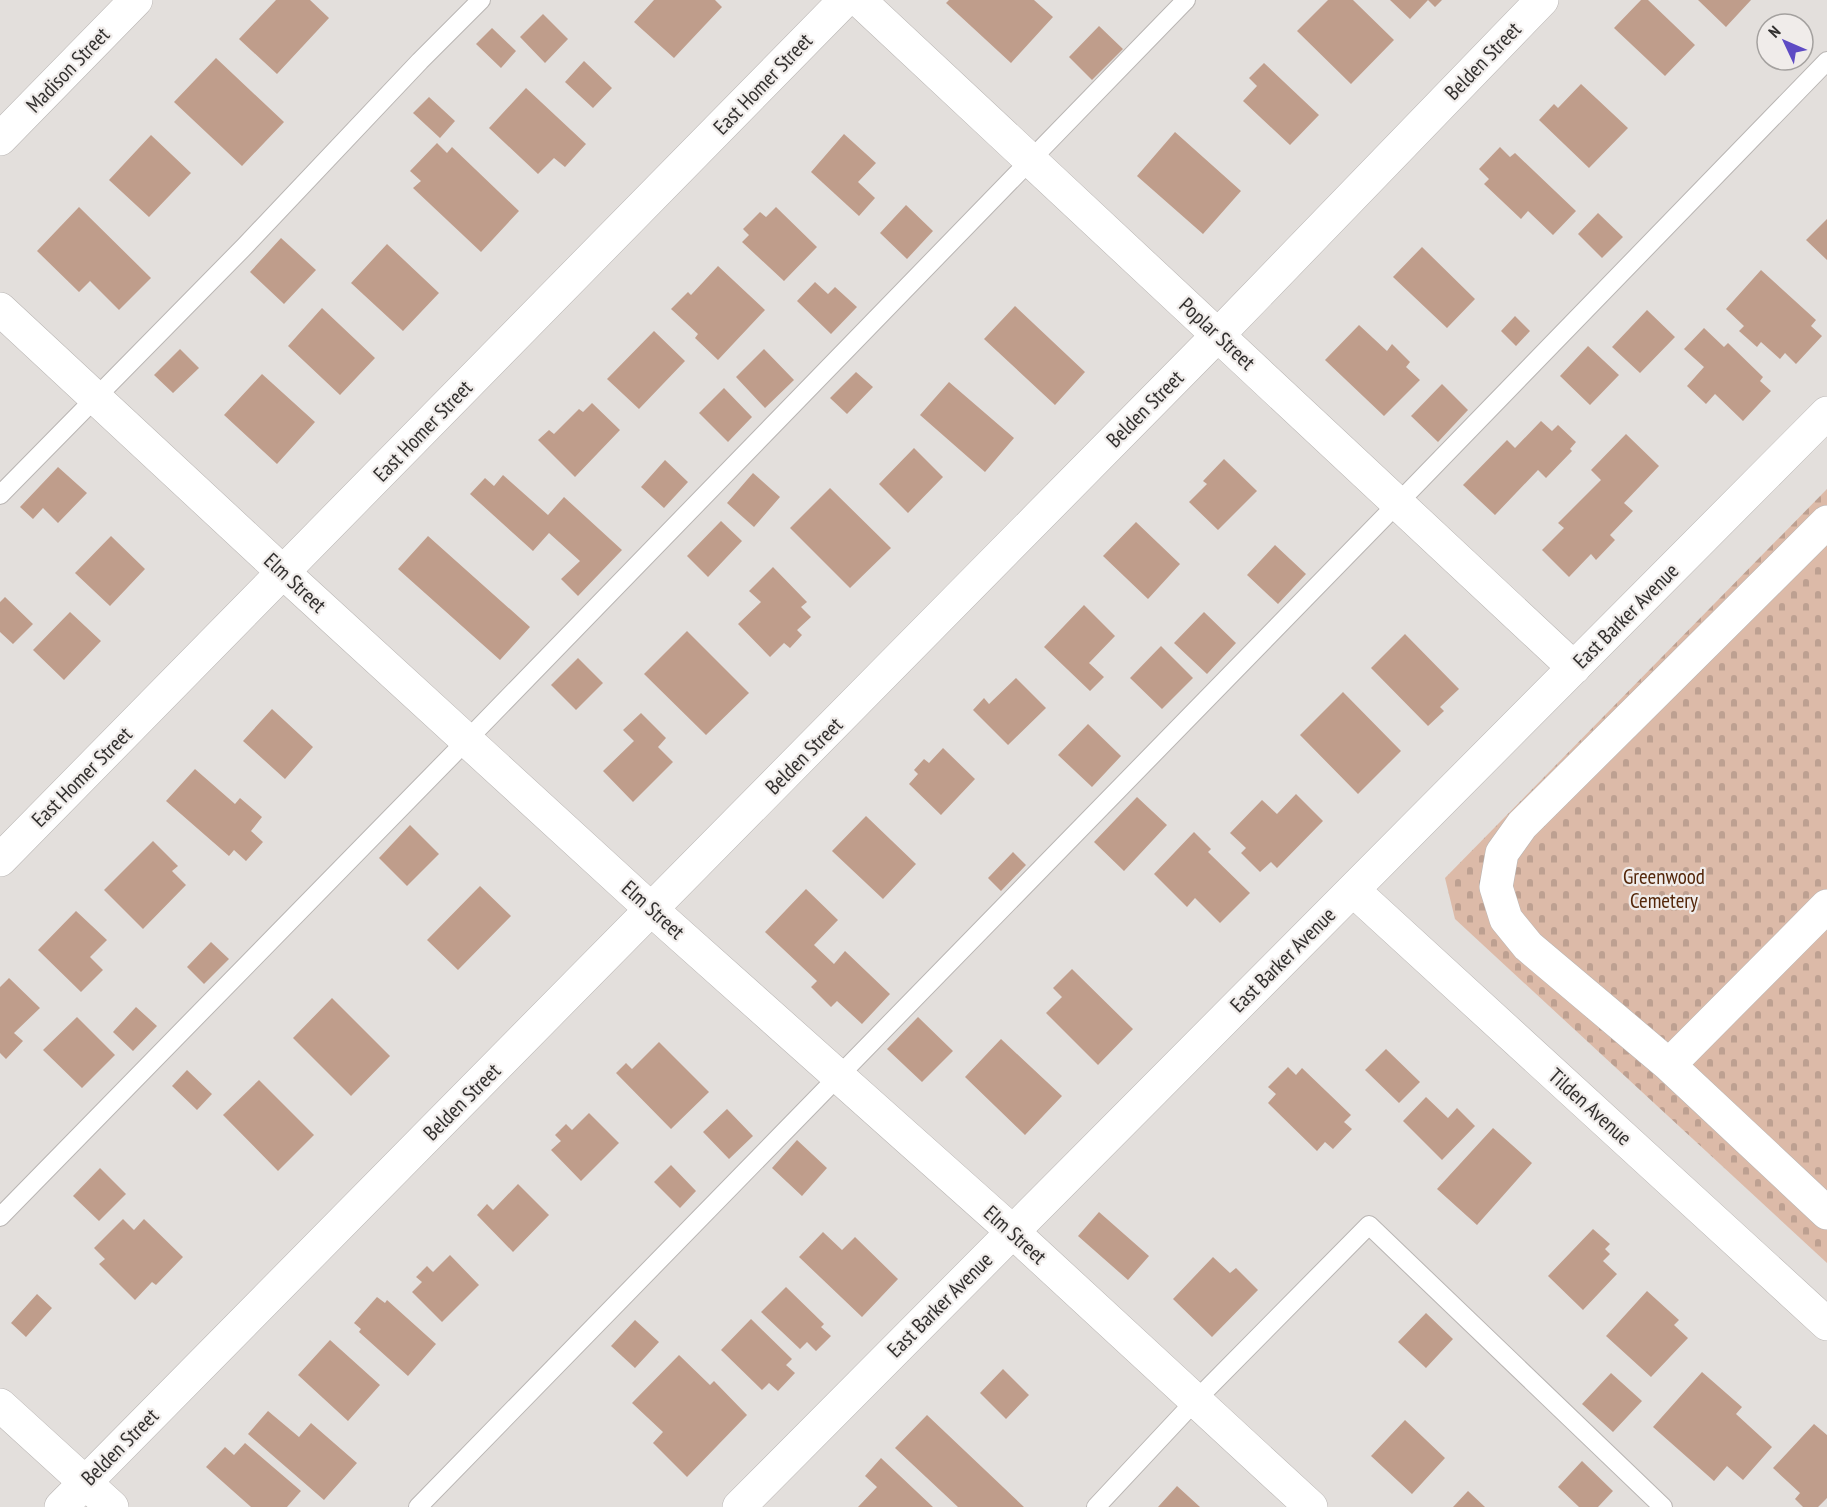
<svg xmlns="http://www.w3.org/2000/svg" width="1827" height="1507" font-family="'PT Sans Narrow',sans-serif">
	<defs>
		<pattern id="cemetery-stones" width="16" height="16" patternUnits="userSpaceOnUse" patternTransform="scale(1.5)"><rect width="16" height="16" fill="#dcbaa8"/><path d="M2 7V4a2 2 0 0 1 4 0v3zM10 15v-3a2 2 0 0 1 4 0v3z" fill="#bda091"/></pattern>
	</defs>
	<rect width="100%" height="100%" fill="#e3dfdc"/>
	<!-- cemetery -->
	<path fill="url(#cemetery-stones)" d="M 1827,489 L 1827,1263 L 1455,919 L 1445,878 Z"/>
	<!-- building -->
	<path fill="#bf9d8b" d="M 276,0 L 310,0 L 329,18 L 277,74 L 239,39 Z
		M 654,0 L 715,0 L 722,7 L 674,58 L 634,22 Z
		M 949,0 L 1034,0 L 1053,17 L 1011,63 L 946,3 Z
		M 1328,0 L 1353,0 L 1394,40 L 1351,84 L 1297,31 Z
		M 1390,0 L 1442,0 L 1435,7 L 1428,0 L 1410,19 Z
		M 1641,0 L 1648,0 L 1695,45 L 1665,76 L 1614,28 Z
		M 1698,0 L 1751,0 L 1726,27 Z
		M 543,14 L 568,39 L 545,63 L 520,37 Z
		M 1099,26 L 1123,49 L 1092,80 L 1069,57 Z
		M 492,28 L 516,51 L 501,68 L 476,44 Z
		M 216,58 L 284,122 L 242,166 L 174,102 Z
		M 584,61 L 612,88 L 593,108 L 565,82 Z
		M 1264,63 L 1319,115 L 1290,145 L 1243,101 L 1257,86 L 1249,78 Z
		M 1581,84 L 1628,128 L 1589,168 L 1539,120 L 1554,104 L 1558,108 Z
		M 526,88 L 586,144 L 565,167 L 554,158 L 538,174 L 489,128 Z
		M 429,97 L 455,121 L 440,138 L 413,113 Z
		M 1175,132 L 1241,191 L 1203,234 L 1137,176 Z
		M 844,134 L 876,163 L 858,182 L 875,198 L 859,216 L 811,172 Z
		M 151,135 L 191,173 L 149,217 L 109,180 Z
		M 437,143 L 447,153 L 452,147 L 519,211 L 481,252 L 413,188 L 421,181 L 410,171 Z
		M 1500,147 L 1510,157 L 1515,153 L 1576,211 L 1553,235 L 1528,211 L 1521,219 L 1484,184 L 1489,179 L 1479,169 Z
		M 906,205 L 933,231 L 907,259 L 880,233 Z
		M 79,207 L 151,278 L 119,310 L 90,281 L 79,292 L 37,251 Z
		M 776,207 L 817,247 L 784,281 L 742,242 L 749,235 L 743,229 L 760,212 L 766,217 Z
		M 1598,213 L 1623,237 L 1602,258 L 1578,234 Z
		M 1827,219 L 1827,260 L 1806,240 Z
		M 281,238 L 316,270 L 284,304 L 250,272 Z
		M 387,244 L 439,293 L 403,331 L 351,283 Z
		M 1422,247 L 1475,299 L 1447,328 L 1393,277 Z
		M 718,266 L 765,310 L 718,360 L 695,338 L 698,334 L 671,309 L 688,292 L 691,295 Z
		M 1761,270 L 1816,320 L 1811,326 L 1822,336 L 1796,364 L 1785,353 L 1780,359 L 1761,342 L 1757,347 L 1739,331 L 1744,326 L 1726,309 Z
		M 815,282 L 828,294 L 835,287 L 857,307 L 831,334 L 797,301 Z
		M 1015,306 L 1085,372 L 1055,405 L 984,339 Z
		M 322,308 L 375,358 L 340,395 L 288,346 Z
		M 1647,310 L 1675,337 L 1640,373 L 1612,347 Z
		M 1515,316 L 1530,331 L 1516,346 L 1501,331 Z
		M 1359,325 L 1387,351 L 1392,344 L 1410,362 L 1406,367 L 1420,380 L 1384,416 L 1325,360 Z
		M 1704,328 L 1724,347 L 1728,343 L 1763,377 L 1760,381 L 1771,391 L 1743,421 L 1715,394 L 1706,404 L 1687,386 L 1704,367 L 1684,349 Z
		M 654,331 L 685,361 L 639,409 L 607,379 Z
		M 1588,346 L 1619,375 L 1590,405 L 1560,376 Z
		M 180,349 L 199,368 L 173,393 L 154,375 Z
		M 764,349 L 794,380 L 765,408 L 736,377 Z
		M 856,372 L 873,387 L 847,414 L 830,398 Z
		M 262,374 L 315,422 L 277,464 L 224,415 Z
		M 949,382 L 1014,438 L 985,472 L 920,415 Z
		M 1442,384 L 1468,410 L 1438,442 L 1411,416 Z
		M 724,388 L 752,417 L 728,442 L 699,413 Z
		M 592,403 L 620,430 L 575,477 L 538,440 L 549,430 L 554,434 L 579,409 L 583,412 Z
		M 1541,421 L 1552,431 L 1558,425 L 1576,442 L 1570,449 L 1572,451 L 1546,478 L 1538,470 L 1495,515 L 1463,485 L 1507,440 L 1515,448 Z
		M 1626,434 L 1659,466 L 1624,503 L 1633,511 L 1610,535 L 1615,540 L 1596,560 L 1591,554 L 1569,577 L 1542,550 L 1564,528 L 1558,523 L 1601,480 L 1591,470 Z
		M 914,448 L 943,477 L 908,513 L 879,484 Z
		M 1224,459 L 1257,491 L 1218,530 L 1189,502 L 1207,484 L 1203,481 Z
		M 665,460 L 688,482 L 664,508 L 641,487 Z
		M 58,467 L 87,493 L 58,523 L 43,508 L 33,519 L 20,507 Z
		M 753,473 L 780,497 L 754,527 L 727,503 Z
		M 503,475 L 548,515 L 564,497 L 622,550 L 578,596 L 561,579 L 580,561 L 549,533 L 533,551 L 470,494 L 485,478 L 494,486 Z
		M 830,488 L 891,548 L 850,588 L 790,528 Z
		M 721,521 L 742,541 L 708,577 L 687,556 Z
		M 1136,522 L 1180,564 L 1148,599 L 1103,556 Z
		M 111,536 L 145,569 L 110,606 L 75,573 Z
		M 428,536 L 530,627 L 500,660 L 398,569 Z
		M 1275,545 L 1306,574 L 1278,604 L 1247,575 Z
		M 773,567 L 807,602 L 801,607 L 811,617 L 797,630 L 802,635 L 790,648 L 784,643 L 770,657 L 738,624 L 761,602 L 749,591 Z
		M 5,597 L 33,624 L 13,644 L 0,632 L 0,602 Z
		M 1084,605 L 1115,636 L 1089,663 L 1104,677 L 1090,691 L 1044,647 Z
		M 70,612 L 101,641 L 64,680 L 33,650 Z
		M 1204,612 L 1236,643 L 1207,674 L 1174,643 Z
		M 687,631 L 749,693 L 706,735 L 644,674 Z
		M 1405,634 L 1459,689 L 1440,707 L 1444,711 L 1428,726 L 1371,668 Z
		M 1161,646 L 1193,678 L 1162,709 L 1130,678 Z
		M 578,658 L 603,683 L 576,710 L 551,685 Z
		M 1016,678 L 1046,708 L 1008,745 L 973,710 L 984,698 L 989,704 Z
		M 1343,692 L 1401,751 L 1358,794 L 1300,735 Z
		M 272,709 L 313,747 L 285,779 L 243,741 Z
		M 641,713 L 666,738 L 658,747 L 673,762 L 633,802 L 603,771 L 634,741 L 623,730 Z
		M 1088,724 L 1121,756 L 1092,787 L 1058,755 Z
		M 943,748 L 975,779 L 941,815 L 909,784 L 918,774 L 914,770 L 924,759 L 929,763 Z
		M 195,769 L 235,804 L 240,798 L 262,817 L 251,831 L 263,842 L 246,861 L 234,850 L 229,856 L 166,801 Z
		M 1296,794 L 1323,821 L 1277,868 L 1271,862 L 1260,872 L 1241,853 L 1246,848 L 1230,833 L 1262,800 L 1277,814 Z
		M 1137,797 L 1167,825 L 1124,871 L 1094,842 Z
		M 866,816 L 916,864 L 883,899 L 832,851 Z
		M 410,825 L 439,854 L 407,886 L 379,858 Z
		M 1194,832 L 1211,849 L 1208,852 L 1250,893 L 1220,923 L 1195,898 L 1187,907 L 1154,874 Z
		M 153,841 L 178,866 L 172,871 L 186,885 L 143,929 L 104,890 Z
		M 1013,852 L 1026,865 L 1001,891 L 988,878 Z
		M 480,886 L 511,916 L 458,970 L 427,940 Z
		M 806,889 L 838,920 L 814,945 L 834,964 L 845,951 L 890,994 L 862,1024 L 837,1001 L 831,1007 L 811,987 L 817,981 L 765,932 Z
		M 76,911 L 107,940 L 90,957 L 103,970 L 81,992 L 38,950 Z
		M 211,942 L 229,959 L 204,984 L 187,967 Z
		M 1072,969 L 1133,1029 L 1098,1065 L 1046,1013 L 1062,997 L 1053,988 Z
		M 9,978 L 40,1008 L 14,1033 L 23,1041 L 6,1059 L 0,1053 L 0,987 Z
		M 332,998 L 390,1056 L 351,1096 L 293,1038 Z
		M 136,1007 L 157,1026 L 133,1051 L 113,1032 Z
		M 77,1017 L 115,1055 L 82,1088 L 43,1050 Z
		M 918,1017 L 953,1051 L 922,1082 L 887,1049 Z
		M 1001,1039 L 1062,1096 L 1025,1135 L 965,1077 Z
		M 659,1042 L 709,1092 L 671,1129 L 616,1073 L 626,1063 L 632,1069 Z
		M 1386,1049 L 1420,1082 L 1399,1103 L 1365,1070 Z
		M 1288,1067 L 1296,1075 L 1302,1068 L 1351,1115 L 1344,1122 L 1352,1129 L 1333,1149 L 1325,1142 L 1317,1151 L 1268,1103 L 1276,1094 L 1268,1087 Z
		M 187,1070 L 212,1094 L 197,1110 L 172,1086 Z
		M 259,1080 L 314,1135 L 278,1171 L 223,1115 Z
		M 1426,1097 L 1448,1118 L 1457,1108 L 1475,1126 L 1442,1160 L 1403,1121 Z
		M 727,1109 L 753,1136 L 729,1159 L 703,1132 Z
		M 589,1113 L 619,1143 L 581,1181 L 551,1150 L 561,1141 L 555,1135 L 566,1124 L 572,1130 Z
		M 1493,1128 L 1532,1163 L 1477,1225 L 1437,1189 Z
		M 797,1140 L 827,1168 L 802,1196 L 772,1168 Z
		M 671,1165 L 696,1191 L 680,1208 L 654,1182 Z
		M 100,1168 L 126,1194 L 99,1221 L 73,1196 Z
		M 518,1184 L 549,1215 L 513,1252 L 477,1215 L 487,1204 L 493,1210 Z
		M 1099,1212 L 1149,1256 L 1128,1280 L 1078,1236 Z
		M 123,1219 L 134,1230 L 144,1219 L 183,1257 L 156,1285 L 152,1282 L 135,1300 L 99,1264 L 105,1259 L 94,1248 Z
		M 1593,1229 L 1610,1244 L 1605,1249 L 1610,1254 L 1603,1261 L 1617,1274 L 1583,1310 L 1548,1276 Z
		M 823,1232 L 842,1250 L 855,1237 L 898,1279 L 862,1317 L 799,1257 Z
		M 450,1255 L 479,1285 L 442,1322 L 412,1292 L 422,1282 L 416,1277 L 427,1266 L 433,1272 Z
		M 1213,1257 L 1230,1273 L 1236,1268 L 1258,1290 L 1212,1337 L 1173,1299 Z
		M 786,1287 L 824,1324 L 821,1327 L 831,1336 L 816,1351 L 807,1342 L 800,1349 L 761,1312 Z
		M 1647,1291 L 1679,1320 L 1674,1325 L 1688,1338 L 1651,1377 L 1606,1336 Z
		M 37,1294 L 52,1308 L 26,1337 L 11,1323 Z
		M 377,1297 L 385,1303 L 387,1300 L 436,1344 L 408,1376 L 359,1332 L 361,1329 L 354,1323 Z
		M 1426,1313 L 1453,1339 L 1426,1368 L 1398,1342 Z
		M 751,1319 L 792,1359 L 786,1365 L 795,1373 L 778,1391 L 769,1383 L 762,1390 L 721,1350 Z
		M 635,1320 L 659,1342 L 635,1368 L 611,1346 Z
		M 330,1340 L 380,1385 L 348,1421 L 298,1375 Z
		M 679,1355 L 710,1385 L 714,1381 L 747,1415 L 687,1477 L 653,1443 L 663,1432 L 632,1403 Z
		M 1003,1369 L 1029,1395 L 1006,1419 L 980,1393 Z
		M 1702,1372 L 1742,1407 L 1736,1414 L 1772,1447 L 1743,1480 L 1727,1466 L 1714,1481 L 1653,1427 Z
		M 1611,1373 L 1642,1401 L 1613,1432 L 1582,1404 Z
		M 268,1411 L 299,1437 L 311,1423 L 357,1463 L 324,1500 L 248,1434 Z
		M 927,1415 L 1024,1507 L 958,1507 L 895,1448 Z
		M 1405,1420 L 1445,1458 L 1412,1494 L 1371,1456 Z
		M 1814,1424 L 1827,1435 L 1827,1498 L 1818,1507 L 1803,1507 L 1795,1499 L 1800,1493 L 1773,1468 Z
		M 245,1443 L 301,1491 L 287,1507 L 251,1507 L 206,1467 L 225,1447 L 234,1455 Z
		M 881,1458 L 933,1507 L 858,1507 L 877,1487 L 865,1476 Z
		M 1582,1461 L 1613,1491 L 1598,1507 L 1579,1507 L 1558,1487 Z
		M 1177,1486 L 1200,1507 L 1158,1507 Z
		M 1468,1491 L 1485,1507 L 1453,1507 Z"/>
	<g fill="none" stroke-linecap="round" stroke-linejoin="round">
		<defs>
			<path id="lane" d="M 0,495 L 245,246 L 420,61 L 481,0
				M 0,1217 L 467,740 L 1186,0
				M 418,1507 L 1398,503 L 1827,61
				M 1096,1507 L 1196,1400 L 1369,1225 L 1663,1507"/>
			<path id="street" d="M 0,139 L 136,0
				M 0,309 L 284,573 L 652,910 L 1013,1232 L 1311,1507
				M 1827,522 L 1522,825 L 1502,853 L 1496,887 L 1506,919 L 1528,946 L 1669,1065 L 1827,1213
				M 0,860 L 845,0
				M 1669,1065 L 1827,906
				M 0,1405 L 112,1507
				M 61,1507 L 1218,335 L 1542,0"/>
			<path id="secondary" d="M 859,0 L 1574,668
				M 1353,890 L 1827,1324
				M 739,1507 L 1827,413"/>
		</defs>
		<!-- lane casing -->
		<use href="#lane" stroke="#b9b5b3" stroke-width="20"/>
		<!-- street casing -->
		<use href="#street" stroke="#b9b5b3" stroke-width="34"/>
		<!-- secondary casing -->
		<use href="#secondary" stroke="#b9b5b3" stroke-width="34"/>
		<!-- lane -->
		<use href="#lane" stroke="#fff" stroke-width="18"/>
		<!-- street -->
		<use href="#street" stroke="#fff" stroke-width="33"/>
		<!-- secondary -->
		<use href="#secondary" stroke="#fff" stroke-width="33"/>
	</g>
	<g text-anchor="middle" stroke-width="4.5" stroke-linejoin="round" paint-order="stroke">
		<!-- street labels -->
		<g font-size="21" fill="#32302f" stroke="#f0ecea">
			<text transform="translate(1483 61) rotate(-46)" y="7">Belden Street</text>
			<text transform="translate(68 70) rotate(-46)" y="7">Madison Street</text>
			<text transform="translate(763 84) rotate(-46)" y="7">East Homer Street</text>
			<text transform="translate(1217 334) rotate(43)" y="7">Poplar Street</text>
			<text transform="translate(1145 409) rotate(-45)" y="7">Belden Street</text>
			<text transform="translate(423 431) rotate(-46)" y="7">East Homer Street</text>
			<text transform="translate(295 583) rotate(43)" y="7">Elm Street</text>
			<text transform="translate(1626 616) rotate(-45)" y="7">East Barker Avenue</text>
			<text transform="translate(804 756) rotate(-45)" y="7">Belden Street</text>
			<text transform="translate(82 777) rotate(-45)" y="7">East Homer Street</text>
			<text transform="translate(653 910) rotate(42)" y="7">Elm Street</text>
			<text transform="translate(1283 960) rotate(-45)" y="7">East Barker Avenue</text>
			<text transform="translate(462 1102) rotate(-45)" y="7">Belden Street</text>
			<text transform="translate(1590 1107) rotate(42)" y="7">Tilden Avenue</text>
			<text transform="translate(1015 1235) rotate(42)" y="7">Elm Street</text>
			<text transform="translate(940 1305) rotate(-45)" y="7">East Barker Avenue</text>
			<text transform="translate(120 1447) rotate(-45)" y="7">Belden Street</text>
		</g>
		<!-- park labels -->
		<g font-size="21" fill="#54270a" stroke="#f0ecea">
			<text x="1664" y="884">Greenwood<tspan x="1664" dy="24">Cemetery</tspan></text>
		</g>
	</g>
	<!-- north arrow -->
	<g transform="translate(1785 42) rotate(314)"><circle r="28" fill="#f0ecea" stroke="#a4a19f" stroke-width="1.5"/>
	<path d="M0-4.5L10 22L0 15L-10 22Z" fill="#5e4bc4"/>
	<text y="-9" font-size="16" font-weight="bold" text-anchor="middle" fill="#32302f">N</text>
	</g>
</svg>
